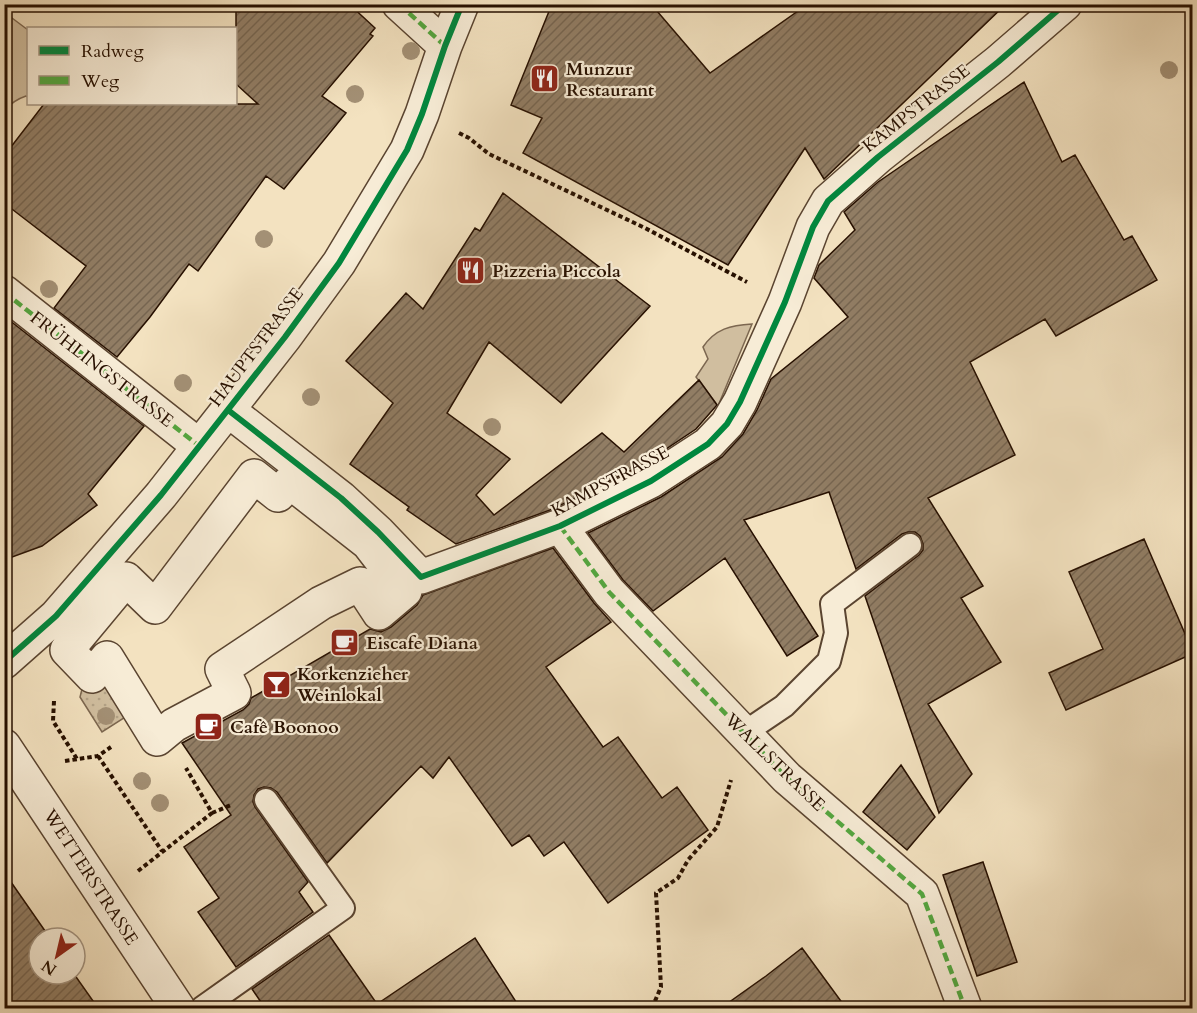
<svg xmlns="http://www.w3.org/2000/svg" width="1197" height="1013" font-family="Cardo,serif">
	<defs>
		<pattern id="grass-dots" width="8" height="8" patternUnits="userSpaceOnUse" patternTransform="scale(1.5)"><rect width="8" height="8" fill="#d0be9f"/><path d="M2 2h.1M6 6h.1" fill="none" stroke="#b3a287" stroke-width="1.8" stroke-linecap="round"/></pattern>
		<pattern id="building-hatch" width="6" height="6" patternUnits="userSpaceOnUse" patternTransform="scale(1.5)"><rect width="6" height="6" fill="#917d64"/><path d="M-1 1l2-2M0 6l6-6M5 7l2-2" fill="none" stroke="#766550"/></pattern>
	</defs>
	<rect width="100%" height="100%" fill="#f3e2c0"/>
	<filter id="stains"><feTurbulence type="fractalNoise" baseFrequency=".00333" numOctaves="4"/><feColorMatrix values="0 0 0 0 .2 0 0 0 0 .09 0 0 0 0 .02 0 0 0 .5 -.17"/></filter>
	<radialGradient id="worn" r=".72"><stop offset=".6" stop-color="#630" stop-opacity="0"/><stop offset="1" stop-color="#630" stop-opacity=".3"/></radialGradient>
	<!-- grass -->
	<path fill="url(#grass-dots)" stroke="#7c6750" stroke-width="1.5" d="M 92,676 L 138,709 L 102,732 L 80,697 L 82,689 Z"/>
	<!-- garden -->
	<path fill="#d0be9f" stroke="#7c6750" stroke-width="1.5" d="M 4,12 L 28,30 L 28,97 L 26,96 C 17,99 11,103 5,110 Z
		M 752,324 L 718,406 L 696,377 L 708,359 L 703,347 C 715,329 731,325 752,324 Z"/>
	<!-- building -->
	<path fill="url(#building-hatch)" stroke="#271000" stroke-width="1.5" d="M 236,4 L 349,4 L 375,28 L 370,34 L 373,36 L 322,96 L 346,113 L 284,189 L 266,176 L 198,271 L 189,264 L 150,317 L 117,357 L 54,308 L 86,266 L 4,203 L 4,156 L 44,104 L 258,104 L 236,84 Z
		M 552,4 L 651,4 L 710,73 L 808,4 L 1006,4 L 824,179 L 805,148 L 728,265 L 523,153 L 542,118 L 511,105 Z
		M 1024,82 L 1062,162 L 1075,155 L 1124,240 L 1132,236 L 1157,280 L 1056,336 L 1045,319 L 970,362 L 1015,455 L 928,498 L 983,586 L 961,598 L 1001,662 L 928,704 L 972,774 L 939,813 L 865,596 L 919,555 L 923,550 L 923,544 L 920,536 L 915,532 L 908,532 L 902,534 L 856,569 L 829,492 L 744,520 L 818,636 L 787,656 L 725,558 L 653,611 L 623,580 L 588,533 L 661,497 L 722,457 L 743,434 L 757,410 L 771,379 L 848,317 L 814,278 L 819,265 L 855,230 L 844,212 L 878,182 Z
		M 503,193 L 650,306 L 561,403 L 489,342 L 447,413 L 510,459 L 476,495 L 494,515 L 602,433 L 624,452 L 699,380 L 717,405 L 696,429 L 642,465 L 553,509 L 456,544 L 407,510 L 409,507 L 350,464 L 393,403 L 346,361 L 406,293 L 423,309 L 475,228 L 480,231 Z
		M 4,316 L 144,426 L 88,494 L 97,505 L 42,546 L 4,560 Z
		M 1144,539 L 1192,650 L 1192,654 L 1066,710 L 1049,673 L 1103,649 L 1069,572 Z
		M 553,548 L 594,603 L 611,622 L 546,667 L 603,747 L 618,737 L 662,798 L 677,787 L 708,830 L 608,903 L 564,842 L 544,856 L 529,835 L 512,846 L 449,757 L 433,778 L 421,766 L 327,863 L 277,792 L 271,788 L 264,787 L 258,789 L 254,795 L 253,802 L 255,807 L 308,882 L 299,892 L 313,912 L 236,967 L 198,912 L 219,898 L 184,847 L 231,815 L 182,743 L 243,710 L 249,704 L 251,698 L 370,629 L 381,632 L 391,627 L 417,605 L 423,595 Z
		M 901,765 L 935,817 L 907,850 L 863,812 Z
		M 983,862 L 1017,962 L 977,976 L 943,875 Z
		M 4,872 L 50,938 L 39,938 L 39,974 L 74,974 L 98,1008 L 13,1008 L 4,994 Z
		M 329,935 L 377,1004 L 475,938 L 520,1008 L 265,1008 L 252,989 Z
		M 802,948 L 846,1008 L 721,1008 L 766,976 Z"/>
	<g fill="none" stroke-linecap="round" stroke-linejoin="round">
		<defs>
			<path id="lane" d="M 744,733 L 784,706 L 829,661 L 836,633 L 832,604 L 910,545
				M 202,1008 L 343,908 L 266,800"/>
			<path id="street" d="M 399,4 L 445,46
				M 4,292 L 199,446
				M 228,410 L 341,498 L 378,532 L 421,577 L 560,526 L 651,481 L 708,444 L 727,424 L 740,402 L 785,302 L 813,227 L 828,201 L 878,157 L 998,62 L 1065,4
				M 254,476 L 278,495 L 290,482 L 368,543 L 405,591 L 379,613 L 360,584 L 321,603 L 222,669 L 234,693 L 174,725 L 157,739 L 107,658 L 92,676 L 67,650 L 126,579 L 155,607 Z
				M 560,526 L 609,592 L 787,778 L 922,894 L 965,1008
				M 4,662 L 56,616 L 161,495 L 285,337 L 339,263 L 407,150 L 422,114 L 445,46 L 462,4
				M 4,746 L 178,1008"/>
		</defs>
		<!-- lane casing -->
		<use href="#lane" stroke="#5a4430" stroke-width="26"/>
		<!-- street casing -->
		<use href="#street" stroke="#5a4430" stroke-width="36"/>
		<!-- path -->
		<path stroke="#271000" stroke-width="4" stroke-dasharray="4.5 3" stroke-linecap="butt" d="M 459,133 L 469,138 L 489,154 L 645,228 L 747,282
			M 54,701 L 53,721 L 77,759
			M 98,756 L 162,851
			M 65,761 L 98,756 L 111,747
			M 212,813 L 231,805
			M 138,871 L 212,813 L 186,768
			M 652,1008 L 661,987 L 656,893 L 678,878 L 688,860 L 717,827 L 731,780"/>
		<!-- lane -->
		<use href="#lane" stroke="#f7ecd6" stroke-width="22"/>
		<!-- street -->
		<use href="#street" stroke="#f7ecd6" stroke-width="33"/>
		<!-- quiet -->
		<path stroke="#53a840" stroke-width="4.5" stroke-dasharray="9 4.5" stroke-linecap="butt" d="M 399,4 L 445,46
			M 4,292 L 199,446
			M 560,526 L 609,592 L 787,778 L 922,894 L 965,1008"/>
		<defs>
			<path id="cycleway" d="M 228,410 L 341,498 L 378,532 L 421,577 L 560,526 L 651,481 L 708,444 L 727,424 L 740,402 L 785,302 L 813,227 L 828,201 L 878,157 L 998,62 L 1065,4
				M 4,662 L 56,616 L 161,495 L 285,337 L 339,263 L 407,150 L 422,114 L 445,46 L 462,4"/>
		</defs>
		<!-- cycleway casing -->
		<use href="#cycleway" stroke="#f7ecd6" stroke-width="10"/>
		<!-- cycleway -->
		<use href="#cycleway" stroke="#00873e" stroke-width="6"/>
	</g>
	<!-- trees -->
	<g fill="#a39075">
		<circle cx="411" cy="51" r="9"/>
		<circle cx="1169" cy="70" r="9"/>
		<circle cx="355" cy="94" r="9"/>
		<circle cx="264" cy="239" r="9"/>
		<circle cx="49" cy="289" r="9"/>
		<circle cx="183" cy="383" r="9"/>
		<circle cx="311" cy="397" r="9"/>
		<circle cx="492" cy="427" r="9"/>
		<circle cx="106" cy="716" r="9"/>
		<circle cx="142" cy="781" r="9"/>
		<circle cx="160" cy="803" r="9"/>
	</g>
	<!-- icons -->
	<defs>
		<symbol id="restaurant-square" viewBox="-11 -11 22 22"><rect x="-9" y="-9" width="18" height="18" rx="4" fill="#8f2418" stroke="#f7ecd6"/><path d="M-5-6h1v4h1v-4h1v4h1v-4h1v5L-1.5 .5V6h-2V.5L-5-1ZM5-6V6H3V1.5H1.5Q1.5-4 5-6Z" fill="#fff"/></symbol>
		<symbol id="cafe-square" viewBox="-11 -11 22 22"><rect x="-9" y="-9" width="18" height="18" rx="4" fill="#8f2418" stroke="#f7ecd6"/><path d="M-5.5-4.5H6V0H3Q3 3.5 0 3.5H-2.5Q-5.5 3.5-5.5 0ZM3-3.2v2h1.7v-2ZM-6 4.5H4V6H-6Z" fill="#fff"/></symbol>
		<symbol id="bar-square" viewBox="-11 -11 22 22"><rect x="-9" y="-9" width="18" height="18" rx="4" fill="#8f2418" stroke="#f7ecd6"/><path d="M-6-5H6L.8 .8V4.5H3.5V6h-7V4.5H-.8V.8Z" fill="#fff"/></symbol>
	</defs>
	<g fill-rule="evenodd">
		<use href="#restaurant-square" x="528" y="62" width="33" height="33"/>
		<use href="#restaurant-square" x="454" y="254" width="33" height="33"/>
		<use href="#cafe-square" x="328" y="626" width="33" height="33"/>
		<use href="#bar-square" x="260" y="668" width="33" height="33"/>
		<use href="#cafe-square" x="192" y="710" width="33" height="33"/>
	</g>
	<g text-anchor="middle" stroke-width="4.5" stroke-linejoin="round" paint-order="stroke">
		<!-- poi labels -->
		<g font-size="18" font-weight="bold" fill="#271000" stroke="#f7ecd6" text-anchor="start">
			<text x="566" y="75">Munzur<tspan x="566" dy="21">Restaurant</tspan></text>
			<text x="492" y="277">Pizzeria Piccola</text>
			<text x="366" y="649">Eiscafe Diana</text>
			<text x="297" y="680">Korkenzieher<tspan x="297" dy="21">Weinlokal</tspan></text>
			<text x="230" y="733">Cafê Boonoo</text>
		</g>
		<!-- street labels -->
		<g font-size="18" fill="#271000" stroke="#f7ecd6">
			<text transform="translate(916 108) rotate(-38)" y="6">KAMPSTRASSE</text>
			<text transform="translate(256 347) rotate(-53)" y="6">HAUPTSTRASSE</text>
			<text transform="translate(102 369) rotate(38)" y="6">FRÜHLINGSTRASSE</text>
			<text transform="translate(610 481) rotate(-28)" y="6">KAMPSTRASSE</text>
			<text transform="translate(775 762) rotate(44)" y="6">WALLSTRASSE</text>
			<text transform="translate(91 877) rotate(57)" y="6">WETTERSTRASSE</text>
		</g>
	</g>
	<!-- margin -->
	<rect width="1197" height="1013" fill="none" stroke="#f3e2c0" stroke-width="24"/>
	<rect x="6" y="6" width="1185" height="1001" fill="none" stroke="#271000" stroke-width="3"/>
	<rect x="12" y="12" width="1173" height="989" fill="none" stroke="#271000" stroke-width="1.5"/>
	<!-- legend -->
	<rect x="27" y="27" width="210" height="78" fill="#f7ecd6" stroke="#a49480" stroke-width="1.5"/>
	<rect x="39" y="46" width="30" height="9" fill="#00873e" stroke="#a49480" stroke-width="1.5"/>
	<text x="81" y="57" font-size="18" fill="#271000">Radweg</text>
	<rect x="39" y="76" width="30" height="9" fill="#53a840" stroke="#a49480" stroke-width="1.5"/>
	<text x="81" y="87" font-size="18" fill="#271000">Weg</text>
	<!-- north arrow -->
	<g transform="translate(57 956) rotate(214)"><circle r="28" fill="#f7ecd6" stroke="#a49480" stroke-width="1.5"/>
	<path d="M0-4.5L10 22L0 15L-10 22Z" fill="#8f2418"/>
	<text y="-9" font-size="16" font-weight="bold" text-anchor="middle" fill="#271000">N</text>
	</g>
	<rect width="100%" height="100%" filter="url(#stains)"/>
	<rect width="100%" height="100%" fill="url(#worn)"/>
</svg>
